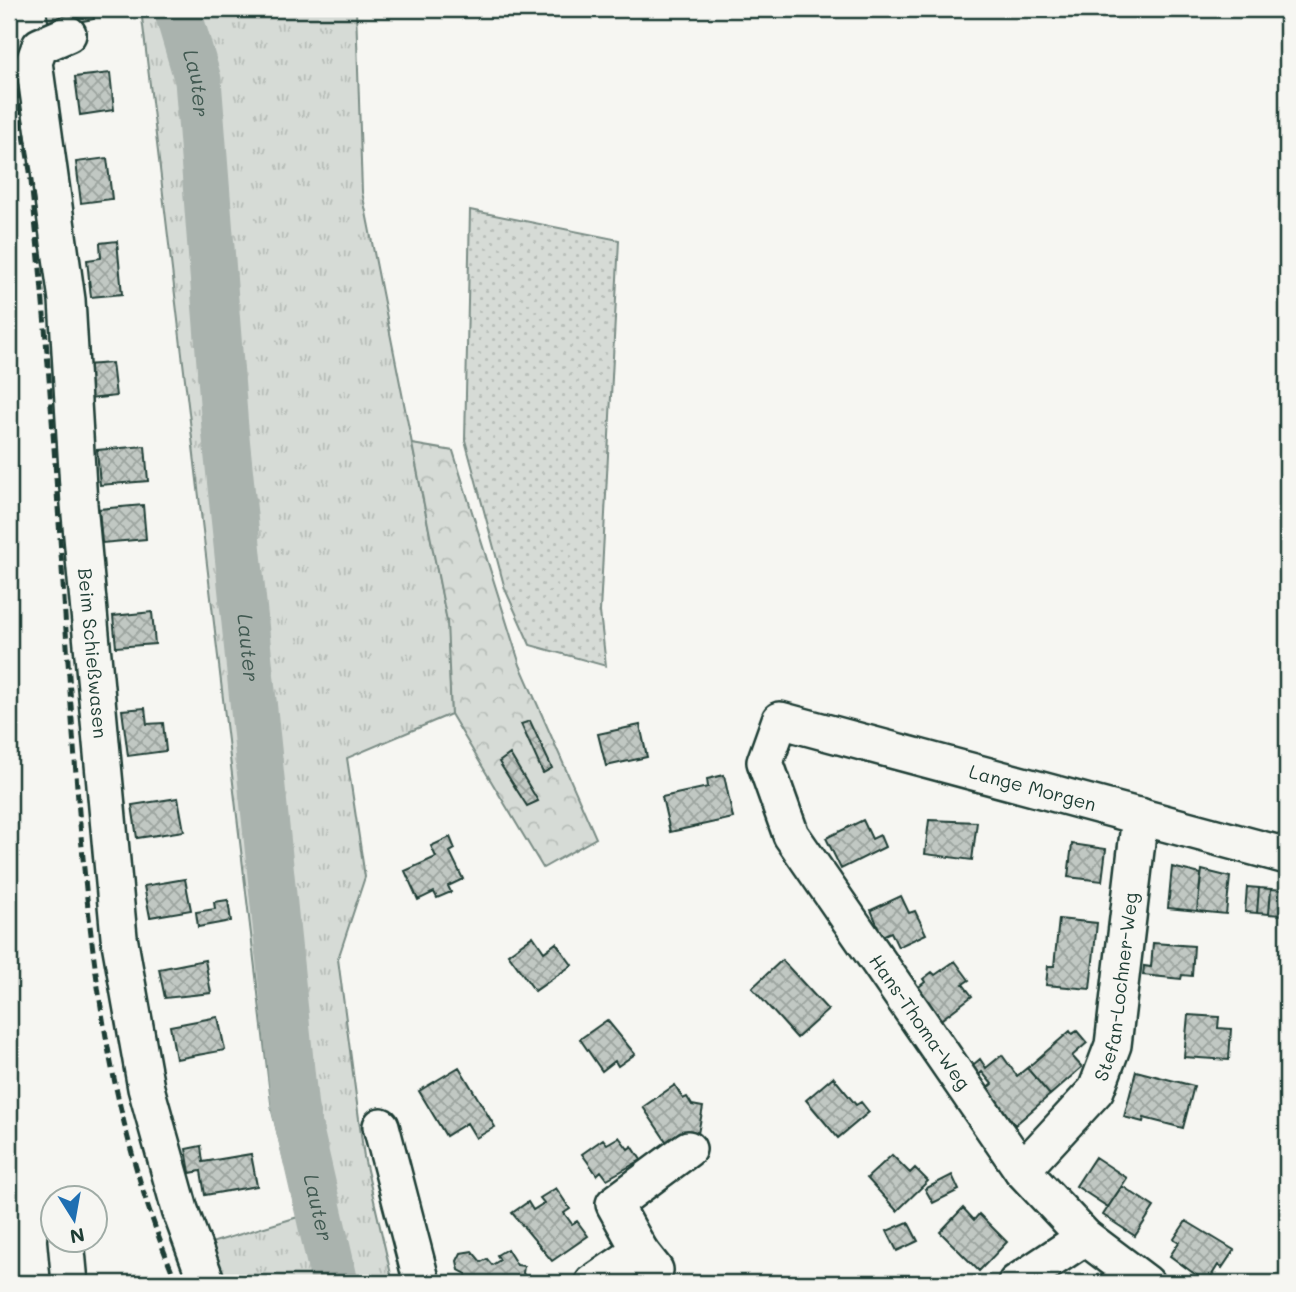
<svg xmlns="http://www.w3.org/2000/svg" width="1296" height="1292" font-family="Mali,sans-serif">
	<defs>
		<pattern id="grass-tufts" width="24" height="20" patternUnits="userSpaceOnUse" patternTransform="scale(1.75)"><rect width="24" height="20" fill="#d6dbd6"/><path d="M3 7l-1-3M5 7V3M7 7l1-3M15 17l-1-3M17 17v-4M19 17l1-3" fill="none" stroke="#b7bdb8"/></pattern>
		<pattern id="forest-crowns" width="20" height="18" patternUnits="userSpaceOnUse" patternTransform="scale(1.75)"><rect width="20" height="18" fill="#d6dbd6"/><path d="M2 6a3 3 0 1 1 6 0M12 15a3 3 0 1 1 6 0" fill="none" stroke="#b7bdb8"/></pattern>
		<pattern id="garden-dots" width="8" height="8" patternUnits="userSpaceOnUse" patternTransform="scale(1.75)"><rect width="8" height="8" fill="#d6dbd6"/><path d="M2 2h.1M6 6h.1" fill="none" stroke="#b7bdb8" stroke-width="1.8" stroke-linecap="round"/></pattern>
		<pattern id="building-cross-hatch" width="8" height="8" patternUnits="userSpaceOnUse" patternTransform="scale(1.75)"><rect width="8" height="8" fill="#c1c8c3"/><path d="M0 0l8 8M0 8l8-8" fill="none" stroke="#9ca49f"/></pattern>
	</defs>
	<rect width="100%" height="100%" fill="#f6f6f2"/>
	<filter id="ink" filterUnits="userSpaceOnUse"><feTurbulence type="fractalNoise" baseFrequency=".0143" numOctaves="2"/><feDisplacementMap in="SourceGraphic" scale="14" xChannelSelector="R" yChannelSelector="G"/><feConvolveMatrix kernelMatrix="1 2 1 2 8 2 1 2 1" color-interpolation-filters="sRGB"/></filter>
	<g filter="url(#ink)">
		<!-- grass -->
		<path fill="url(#grass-tufts)" stroke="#7a8c85" stroke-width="2" d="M 141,9 L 356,9 L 362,192 L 448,625 L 451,714 L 347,758 L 365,877 L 338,959 L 364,1157 L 393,1283 L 223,1283 L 204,1245 L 298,1217 L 272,1111 Z"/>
		<!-- forest -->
		<path fill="url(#forest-crowns)" stroke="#7a8c85" stroke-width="2" d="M 412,444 L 453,451 L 520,665 L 596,838 L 543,868 L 451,714 L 447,621 Z"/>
		<!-- garden -->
		<path fill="url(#garden-dots)" stroke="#7a8c85" stroke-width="2" d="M 470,210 L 619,240 L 600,612 L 606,666 L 530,645 L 505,589 L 465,440 Z"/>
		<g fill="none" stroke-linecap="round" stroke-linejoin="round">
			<!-- river -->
			<path stroke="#aab3ae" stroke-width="47" id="s1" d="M 177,9 L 198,80 L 225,428 L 295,1109 L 335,1283"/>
		</g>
		<!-- building -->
		<path fill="url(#building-cross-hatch)" stroke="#1f3d34" stroke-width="2" d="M 46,9 L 92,9 L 94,19 L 49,27 Z
			M 110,73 L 114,110 L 80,115 L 75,77 Z
			M 107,158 L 112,199 L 81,203 L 76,162 Z
			M 117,241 L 122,294 L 91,297 L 87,260 L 101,258 L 100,243 Z
			M 112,363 L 116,396 L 89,399 L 85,365 Z
			M 145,446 L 148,481 L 100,485 L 97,450 Z
			M 143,505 L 146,539 L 102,543 L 99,509 Z
			M 152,612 L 155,644 L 116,647 L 113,616 Z
			M 145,708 L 147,724 L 163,723 L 166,751 L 128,756 L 122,710 Z
			M 530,721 L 552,768 L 543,773 L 521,724 Z
			M 640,725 L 647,757 L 606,766 L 598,734 Z
			M 510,754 L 538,801 L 527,806 L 499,762 Z
			M 724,775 L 733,818 L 670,832 L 662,797 L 708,787 L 707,779 Z
			M 178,798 L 184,831 L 137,838 L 132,805 Z
			M 863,820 L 872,839 L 880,835 L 885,847 L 841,869 L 826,838 Z
			M 929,820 L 977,822 L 972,860 L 925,854 Z
			M 450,837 L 455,849 L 450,852 L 463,879 L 448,886 L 451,892 L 437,898 L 434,892 L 418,900 L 405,871 L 436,857 L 431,846 Z
			M 1072,844 L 1106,849 L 1102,881 L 1068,877 Z
			M 1172,867 L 1201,874 L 1197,911 L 1168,908 Z
			M 1202,870 L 1230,877 L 1226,914 L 1197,911 Z
			M 185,879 L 191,910 L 150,917 L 144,886 Z
			M 1247,887 L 1259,888 L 1257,913 L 1245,912 Z
			M 1259,888 L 1271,889 L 1269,914 L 1257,913 Z
			M 1271,889 L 1284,890 L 1281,915 L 1269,914 Z
			M 901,896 L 909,913 L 915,911 L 926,934 L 898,947 L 891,932 L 882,936 L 871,910 Z
			M 228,900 L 231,921 L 198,927 L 196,912 L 215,909 L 214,902 Z
			M 1059,919 L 1097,923 L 1090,989 L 1046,985 L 1048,966 L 1054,966 Z
			M 533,936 L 544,952 L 556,943 L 572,965 L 535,991 L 508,954 Z
			M 1153,943 L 1194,946 L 1192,976 L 1182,975 L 1181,979 L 1143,975 L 1144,966 L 1151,967 Z
			M 205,960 L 211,993 L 165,998 L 159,969 Z
			M 782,960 L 828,1010 L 797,1038 L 752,988 Z
			M 955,961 L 969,980 L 963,984 L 972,996 L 938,1022 L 915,990 L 925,982 L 923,979 L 932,972 L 935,975 Z
			M 1188,1015 L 1219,1017 L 1218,1028 L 1231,1029 L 1229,1060 L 1184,1057 Z
			M 218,1017 L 225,1050 L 176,1059 L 170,1026 Z
			M 607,1020 L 635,1054 L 618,1066 L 615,1061 L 602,1071 L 580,1039 Z
			M 1070,1031 L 1072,1034 L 1077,1031 L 1087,1043 L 1072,1056 L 1082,1067 L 1050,1095 L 1027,1068 Z
			M 1002,1055 L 1017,1076 L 1027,1068 L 1050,1095 L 1015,1125 L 985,1090 L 992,1084 L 982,1072 L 975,1078 L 967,1070 L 980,1059 L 986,1068 Z
			M 459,1067 L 495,1127 L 476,1138 L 467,1123 L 446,1136 L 419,1091 Z
			M 1136,1071 L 1194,1086 L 1183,1128 L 1144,1118 L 1143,1122 L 1124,1117 Z
			M 833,1077 L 856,1105 L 861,1102 L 869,1112 L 838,1138 L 806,1100 Z
			M 675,1085 L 683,1099 L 687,1097 L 692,1105 L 703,1107 L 697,1139 L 670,1147 L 643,1107 Z
			M 619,1137 L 628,1149 L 632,1146 L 641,1160 L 607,1179 L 601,1171 L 597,1175 L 582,1154 L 603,1139 L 607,1144 Z
			M 201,1146 L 203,1162 L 251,1154 L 257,1186 L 205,1195 L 201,1171 L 190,1173 L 186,1149 Z
			M 892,1155 L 910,1173 L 915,1168 L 928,1181 L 897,1211 L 867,1178 Z
			M 1095,1157 L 1127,1178 L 1108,1207 L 1076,1186 Z
			M 952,1175 L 959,1190 L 933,1203 L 925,1189 Z
			M 1122,1186 L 1154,1207 L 1135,1236 L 1103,1215 Z
			M 556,1188 L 570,1209 L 564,1213 L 572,1224 L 577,1221 L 588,1236 L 552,1261 L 512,1213 L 528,1202 L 533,1210 L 544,1203 L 540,1198 Z
			M 963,1208 L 974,1220 L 979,1214 L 1007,1242 L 979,1271 L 940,1232 Z
			M 1186,1221 L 1234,1250 L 1222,1268 L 1218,1265 L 1207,1283 L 1170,1256 L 1179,1242 L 1174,1239 Z
			M 908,1222 L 918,1241 L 897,1251 L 887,1231 Z
			M 507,1249 L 517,1265 L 524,1266 L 523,1273 L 529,1283 L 468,1283 L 466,1274 L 459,1270 L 457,1261 L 461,1253 L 472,1251 L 481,1262 L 487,1259 L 492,1265 L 500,1260 L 497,1255 Z"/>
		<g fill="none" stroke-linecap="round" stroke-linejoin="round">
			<defs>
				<g id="minor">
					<path id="s2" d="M 68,34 L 40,46 L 34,62 L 67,300 L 79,504 L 119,937 L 146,1088 L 180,1210 L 207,1283"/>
					<path d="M 381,1126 L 422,1283"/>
					<path id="s3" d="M 1022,1170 L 1096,1090 L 1113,1045 L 1140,816"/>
					<path d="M 66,1240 L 70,1283"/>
					<path d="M 655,1270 L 640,1251 L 614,1204 L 688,1149"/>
					<path d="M 593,1283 L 640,1251"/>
					<path d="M 1016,1283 L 1085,1237"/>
					<path id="s4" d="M 1146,1283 L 1085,1237 L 1022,1170 L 791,835 L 765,762 L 780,720 L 1287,856"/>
				</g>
			</defs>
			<!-- minor casing -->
			<use href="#minor" stroke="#1f3d34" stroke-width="40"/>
			<!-- minor -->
			<use href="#minor" stroke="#f6f6f2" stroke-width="35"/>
			<!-- rail -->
			<path stroke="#1f3d34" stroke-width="5" stroke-dasharray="10 5" stroke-linecap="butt" d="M 9,45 L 30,171 L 40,269 C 54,424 62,579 73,734 C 87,923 102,1108 177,1283"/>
		</g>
	</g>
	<g text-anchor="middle" stroke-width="5" stroke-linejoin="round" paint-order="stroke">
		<!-- street labels -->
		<g font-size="19" fill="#1f3d34" stroke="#f6f6f2">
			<text dy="7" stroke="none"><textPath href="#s2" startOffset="642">Beim Schießwasen</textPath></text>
			<text dy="7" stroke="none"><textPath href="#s4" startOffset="959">Lange Morgen</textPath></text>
			<text dy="7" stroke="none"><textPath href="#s3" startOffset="215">Stefan-Lochner-Weg</textPath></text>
			<text transform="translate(920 1022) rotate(55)" y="7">Hans-Thoma-Weg</text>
		</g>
		<!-- water labels -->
		<g font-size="21" font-style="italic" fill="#425a52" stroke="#f6f6f2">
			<text dy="7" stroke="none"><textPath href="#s1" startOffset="77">Lauter</textPath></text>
			<text dy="7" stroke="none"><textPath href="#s1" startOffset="644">Lauter</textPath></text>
			<text dy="7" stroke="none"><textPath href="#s1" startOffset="1209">Lauter</textPath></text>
		</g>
	</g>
	<!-- margin -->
	<rect width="1296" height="1292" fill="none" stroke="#f6f6f2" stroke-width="35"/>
	<rect x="18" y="18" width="1261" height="1257" fill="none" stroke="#1f3d34" stroke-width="2.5" filter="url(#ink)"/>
	<!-- north arrow -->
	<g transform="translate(74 1219) rotate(169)"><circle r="33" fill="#f6f6f2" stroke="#a0aca6" stroke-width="2"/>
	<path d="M0-5L12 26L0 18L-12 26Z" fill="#1f6fb2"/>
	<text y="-10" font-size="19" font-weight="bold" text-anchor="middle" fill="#1f3d34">N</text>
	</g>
</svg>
